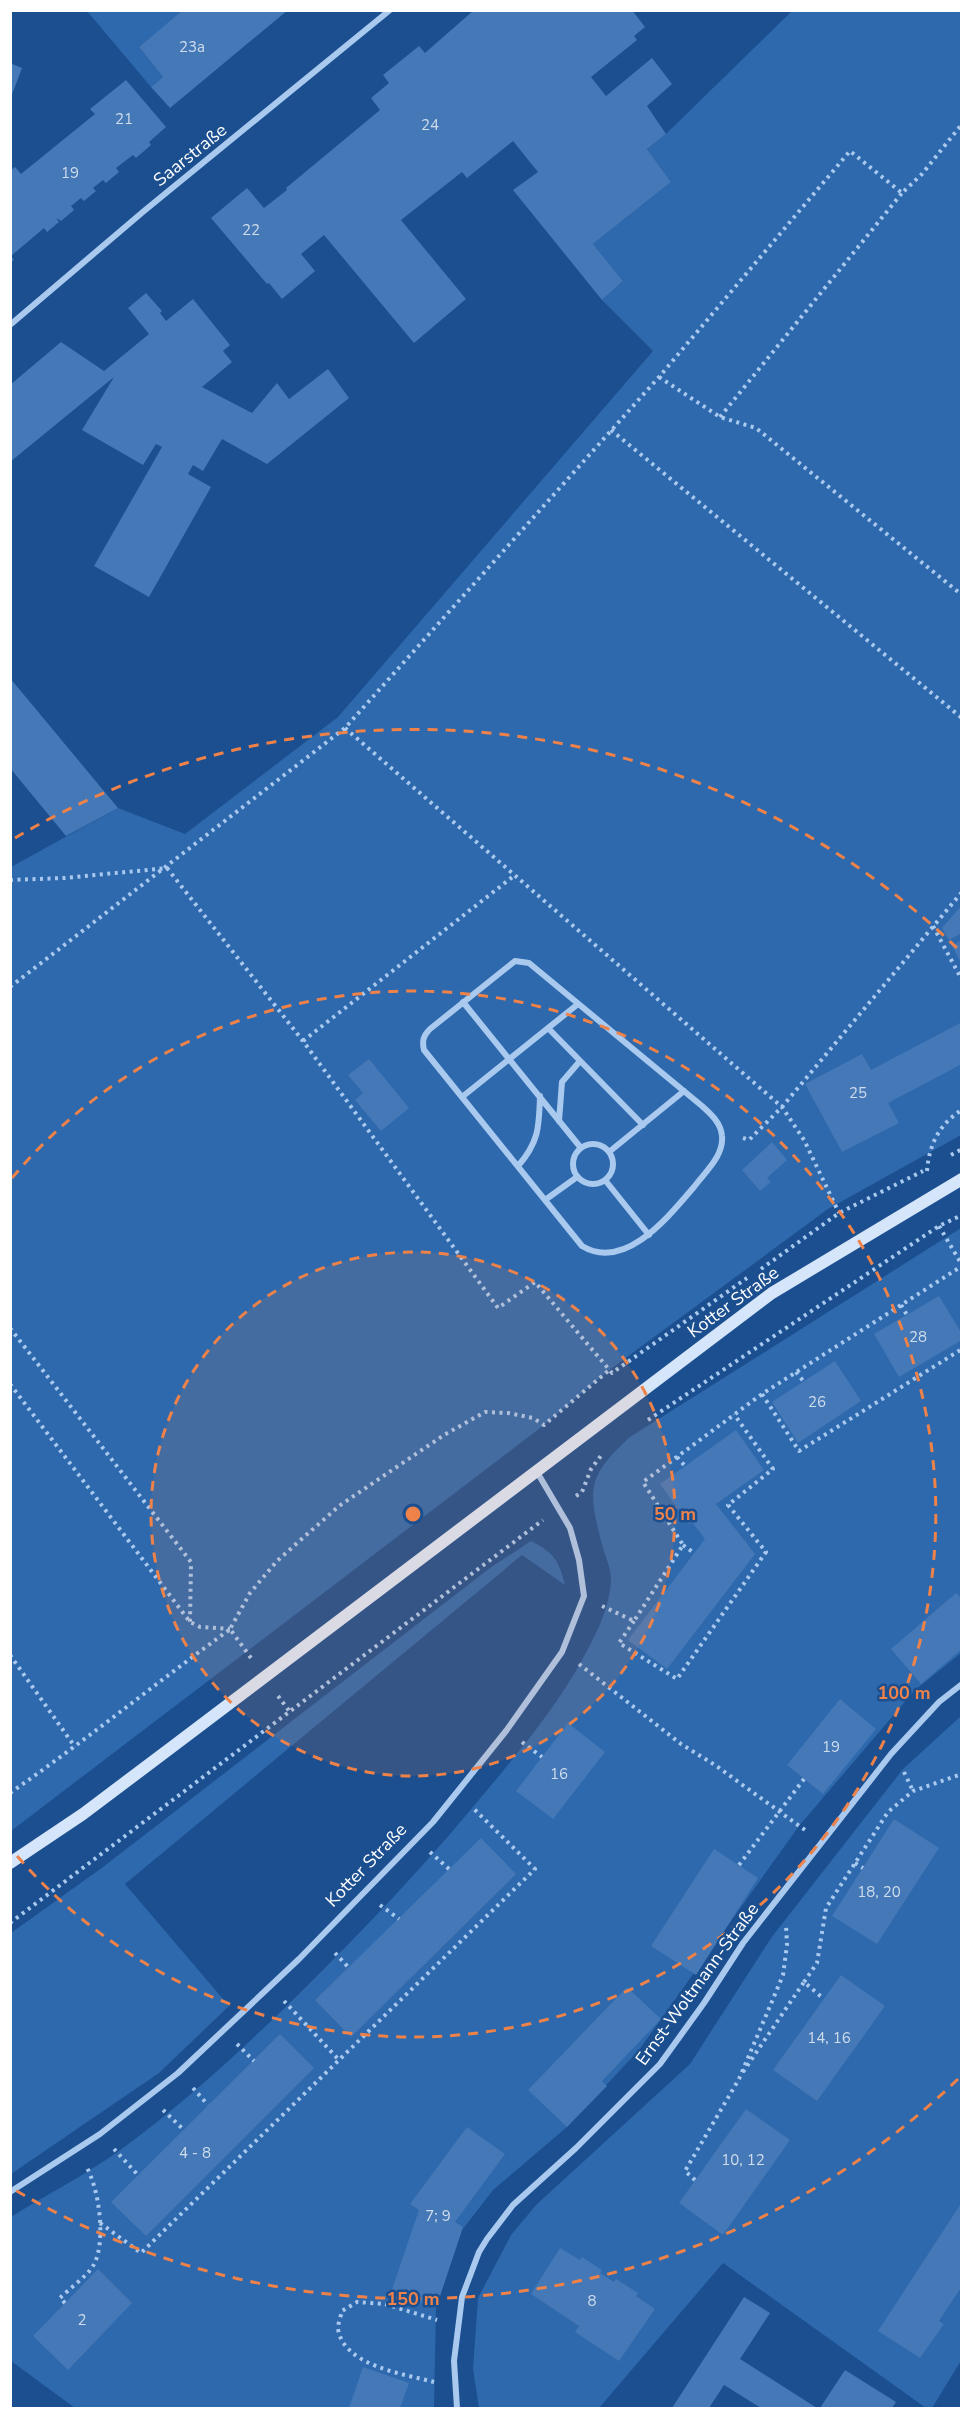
<svg xmlns="http://www.w3.org/2000/svg" width="972" height="2419" font-family="'Nunito Sans',sans-serif">
	<rect width="100%" height="100%" fill="#1b4f8f"/>
	<!-- green -->
	<path fill="#2e69ad" d="M 87,11 L 183,11 L 139,47 L 163,77 L 151,87 Z
		M 792,11 L 961,11 L 961,1135 L 828,1209 L 608,1371 L 544,1425 L 11,1831 L 11,867 L 118,808 L 185,834 L 338,717 L 653,351 L 602,300 L 623,281 L 593,244 L 671,182 L 647,149 L 667,133 Z
		M 961,1228 L 961,1653 L 915,1690 L 799,1826 L 639,2050 L 567,2127 L 493,2190 L 462,2230 L 436,2308 L 434,2408 L 75,2408 L 11,2361 L 11,2217 C 46,2195 85,2175 119,2151 C 186,2102 246,2046 305,1988 C 361,1932 416,1875 467,1814 C 506,1767 551,1716 581,1662 C 595,1636 610,1609 611,1579 C 611,1569 606,1558 603,1548 C 588,1491 585,1478 630,1437 Z
		M 531,1541 C 554,1553 559,1560 565,1585 L 522,1555 L 125,1884 L 229,2006 L 159,2073 L 11,2174 L 11,1933 L 103,1867 L 490,1568 Z
		M 961,1716 L 962,2359 L 932,2408 L 926,2408 L 723,2263 L 599,2408 L 479,2408 L 473,2369 L 478,2298 L 511,2235 L 536,2205 L 690,2064 L 771,1938 L 903,1769 Z"/>
	<!-- building -->
	<path fill="#4478b7" d="M 183,10 L 288,10 L 170,108 L 151,87 L 163,77 L 139,47 Z
		M 474,10 L 632,10 L 645,27 L 634,36 L 637,40 L 591,77 L 606,96 L 652,58 L 672,84 L 647,106 L 666,134 L 647,149 L 671,182 L 593,244 L 623,281 L 602,300 L 513,190 L 538,172 L 513,141 L 467,178 L 462,172 L 401,220 L 466,299 L 414,343 L 324,235 L 301,254 L 315,271 L 282,299 L 269,283 L 267,284 L 211,218 L 247,188 L 264,208 L 287,190 L 286,188 L 380,110 L 371,98 L 389,83 L 383,75 L 419,46 L 425,53 Z
		M 10,63 L 22,68 L 11,97 L 10,97 Z
		M 126,80 L 166,127 L 149,142 L 151,145 L 136,158 L 133,155 L 116,168 L 119,172 L 106,183 L 103,180 L 93,188 L 96,191 L 84,201 L 81,198 L 71,206 L 74,210 L 61,221 L 56,218 L 59,222 L 47,232 L 44,228 L 11,256 L 14,260 L 10,262 L 10,171 L 15,167 L 21,174 L 95,114 L 90,109 Z
		M 146,293 L 162,311 L 160,313 L 166,321 L 193,299 L 230,345 L 223,351 L 232,362 L 202,387 L 252,413 L 277,383 L 289,399 L 328,369 L 349,398 L 267,464 L 222,439 L 203,471 L 193,465 L 188,474 L 211,487 L 149,597 L 94,566 L 162,447 L 156,444 L 143,465 L 82,430 L 114,377 L 10,462 L 10,385 L 61,342 L 104,371 L 149,334 L 128,308 Z
		M 10,678 L 118,808 L 66,836 L 10,768 Z
		M 962,905 L 962,933 L 949,940 L 942,928 Z
		M 962,940 L 962,964 L 952,946 Z
		M 962,1022 L 962,1064 L 888,1103 L 899,1123 L 842,1152 L 805,1084 L 862,1054 L 871,1070 Z
		M 369,1059 L 409,1108 L 381,1131 L 355,1100 L 363,1093 L 348,1075 Z
		M 772,1142 L 787,1160 L 767,1178 L 771,1182 L 760,1191 L 742,1170 Z
		M 939,1296 L 962,1334 L 962,1340 L 899,1377 L 874,1334 Z
		M 835,1361 L 861,1401 L 798,1443 L 772,1402 Z
		M 736,1430 L 764,1470 L 716,1504 L 755,1554 L 667,1669 L 628,1640 L 705,1539 L 692,1522 L 689,1524 L 660,1484 Z
		M 956,1593 L 962,1599 L 962,1649 L 921,1684 L 891,1649 Z
		M 840,1699 L 876,1729 L 823,1794 L 787,1765 Z
		M 568,1723 L 605,1752 L 553,1819 L 516,1791 Z
		M 894,1819 L 939,1848 L 877,1944 L 832,1916 Z
		M 481,1838 L 516,1874 L 351,2037 L 315,2000 Z
		M 714,1849 L 758,1878 L 696,1975 L 651,1946 Z
		M 841,1975 L 885,2006 L 817,2101 L 773,2070 Z
		M 627,1987 L 661,2019 L 602,2081 L 607,2086 L 567,2127 L 528,2090 Z
		M 280,2034 L 314,2068 L 146,2236 L 111,2202 Z
		M 746,2109 L 790,2140 L 723,2235 L 679,2203 Z
		M 467,2127 L 505,2154 L 455,2222 L 463,2227 L 436,2308 L 391,2292 L 419,2210 L 410,2204 Z
		M 962,2202 L 962,2286 L 939,2321 L 944,2324 L 920,2358 L 878,2331 Z
		M 560,2248 L 580,2260 L 582,2257 L 602,2270 L 600,2273 L 614,2282 L 616,2279 L 638,2293 L 636,2296 L 655,2309 L 619,2361 L 575,2332 L 579,2326 L 531,2294 Z
		M 98,2269 L 132,2303 L 68,2370 L 33,2336 Z
		M 744,2297 L 770,2313 L 740,2359 L 817,2408 L 761,2408 L 724,2385 L 709,2408 L 672,2408 Z
		M 363,2367 L 409,2383 L 400,2408 L 349,2408 Z
		M 845,2370 L 896,2402 L 892,2408 L 820,2408 Z"/>
	<g fill="none" stroke-linecap="round" stroke-linejoin="round">
		<!-- path -->
		<path stroke="#a9c9ee" stroke-width="4" stroke-dasharray="3 4.5" stroke-linecap="butt" d="M 659,377 L 720,417 L 756,428 L 962,595
			M 720,417 L 902,193
			M 611,430 L 962,718
			M 345,728 L 782,1107 L 804,1140 L 839,1213
			M 10,880 L 65,878 L 167,868 L 303,1041 L 498,1308 L 535,1282 L 612,1373 L 747,1278
			M 933,926 L 962,980
			M 10,987 L 345,728 L 659,377 L 850,151 L 902,193 L 922,174 L 962,124
			M 303,1041 L 515,875
			M 743,1138 L 749,1140 L 782,1107 L 962,892
			M 951,1155 L 962,1149
			M 927,1171 C 929,1145 939,1124 962,1110
			M 939,1226 L 962,1265
			M 761,1269 L 839,1213 L 923,1171
			M 901,1305 L 907,1315
			M 10,1328 L 191,1562 L 190,1622
			M 796,1372 L 804,1382
			M 10,1384 L 190,1622 L 200,1627 L 230,1629
			M 762,1394 L 799,1451 L 962,1349
			M 648,1420 L 939,1226 L 962,1215
			M 677,1457 L 685,1466
			M 576,1496 L 582,1492 L 591,1469 L 603,1453
			M 683,1545 L 694,1553
			M 602,1606 L 634,1621 L 683,1545 L 643,1482 L 762,1394 L 962,1266
			M 634,1621 L 619,1643 L 677,1679 L 766,1552 L 728,1505 L 773,1469 L 734,1414
			M 10,1655 L 75,1747
			M 251,1658 L 230,1629 L 250,1593 L 277,1561 L 339,1506 L 444,1435 L 485,1412 L 508,1413 L 533,1418 L 544,1425 L 608,1371
			M 579,1664 L 681,1744 L 715,1765 L 805,1830
			M 278,1696 L 290,1712
			M 522,1742 L 542,1757
			M 904,1772 L 913,1791
			M 10,1793 C 85,1741 156,1683 229,1630
			M 430,1852 L 449,1869
			M 855,1863 L 863,1868
			M 739,1865 L 804,1779
			M 380,1905 L 399,1919
			M 10,1923 L 543,1520
			M 335,1953 L 349,1968
			M 804,1982 L 817,1963 L 826,1908 L 888,1812 L 913,1791 L 962,1774
			M 284,2001 L 339,2060
			M 237,2044 L 254,2061
			M 743,2072 L 804,1982 L 824,1999
			M 193,2088 L 208,2105
			M 163,2110 L 184,2130
			M 114,2149 L 138,2175
			M 695,2180 L 685,2171 L 739,2079 L 773,1999 L 783,1975 L 787,1945 L 786,1924
			M 100,2223 L 141,2253 L 535,1869 L 472,1807
			M 65,2303 L 60,2298 C 69,2289 87,2276 93,2266 C 107,2243 99,2188 86,2166
			M 434,2382 C 404,2374 344,2366 338,2329 C 338,2323 341,2316 342,2311 L 357,2302 L 385,2304 L 437,2320"/>
		<!-- street -->
		<path stroke="#a9c9ee" stroke-width="6" d="M 10,325 L 144,211 L 390,10
			M 515,961 L 529,963 L 702,1106 C 711,1114 721,1123 722,1136 C 724,1156 705,1172 694,1187 C 669,1216 625,1272 582,1246 L 424,1050 C 422,1041 423,1036 430,1029 Z
			M 463,1002 L 581,1148
			M 548,1028 L 643,1125
			M 462,1097 L 578,1004
			M 559,1121 L 562,1082 L 580,1061
			M573 1164a20 20 0 1 1 40 0a20 20 0 1 1-40 0Z
			M 609,1152 L 684,1091
			M 518,1166 C 539,1142 539,1127 540,1096
			M 605,1180 L 649,1235
			M 545,1200 L 577,1177
			M 10,2192 L 100,2134 L 178,2073 L 299,1959 L 433,1822 L 506,1731 L 562,1652 L 584,1596 L 579,1560 L 570,1528 L 537,1472
			M 457,2408 L 454,2361 L 462,2297 L 479,2252 L 487,2239 L 513,2205 L 576,2148 L 660,2064 L 704,2003 L 743,1943 L 891,1754 L 939,1702 L 962,1684"/>
		<!-- secondary -->
		<path stroke="#d6e6fa" stroke-width="12" d="M 10,1863 L 83,1814 L 172,1747 L 772,1293 L 962,1179"/>
	</g>
	<!-- distance rings -->
	<circle cx="413" cy="1514" r="262" fill="#ee8249" fill-opacity=".12"/>
	<g fill="none" stroke="#ee8249" stroke-width="3" stroke-dasharray="10 8">
		<circle cx="413" cy="1514" r="262"/>
		<path d="M12 1178A523 523 0 1 1 12 1850"/>
		<path d="M958 2079A785 785 0 0 1 15 2190M15 838A785 785 0 0 1 958 949"/>
	</g>
	<g text-anchor="middle" stroke-width="5" stroke-linejoin="round" paint-order="stroke">
		<!-- number labels -->
		<g font-size="15" fill="#d0dded">
			<text x="192" y="52">23a</text>
			<text x="124" y="124">21</text>
			<text x="430" y="130">24</text>
			<text x="70" y="178">19</text>
			<text x="251" y="235">22</text>
			<text x="858" y="1098">25</text>
			<text x="918" y="1342">28</text>
			<text x="817" y="1407">26</text>
			<text x="831" y="1752">19</text>
			<text x="559" y="1779">16</text>
			<text x="879" y="1897">18, 20</text>
			<text x="829" y="2043">14, 16</text>
			<text x="195" y="2158">4 - 8</text>
			<text x="743" y="2165">10, 12</text>
			<text x="438" y="2221">7; 9</text>
			<text x="592" y="2306">8</text>
			<text x="82" y="2325">2</text>
		</g>
		<!-- street labels -->
		<g font-size="18" fill="#fff" stroke="#1b4f8f">
			<text transform="translate(190 155) rotate(-39)" y="6">Saarstraße</text>
			<text transform="translate(733 1302) rotate(-36)" y="6">Kotter Straße</text>
			<text transform="translate(366 1865) rotate(-46)" y="6">Kotter Straße</text>
			<text transform="translate(697 1984) rotate(-54)" y="6">Ernst-Woltmann-Straße</text>
		</g>
	</g>
	<circle cx="413" cy="1514" r="9" fill="#ee8249" stroke="#1b4f8f" stroke-width="3"/>
	<g font-size="18" text-anchor="middle" font-weight="bold" fill="#ee8249" stroke="#1b4f8f" stroke-width="5" stroke-linejoin="round" paint-order="stroke">
		<text x="675" y="1520">50 m</text>
		<text x="904" y="1699">100 m</text>
		<text x="413" y="2305">150 m</text>
	</g>
	<!-- border -->
	<rect width="972" height="2419" fill="none" stroke="#ffffff" stroke-width="24"/>
</svg>
